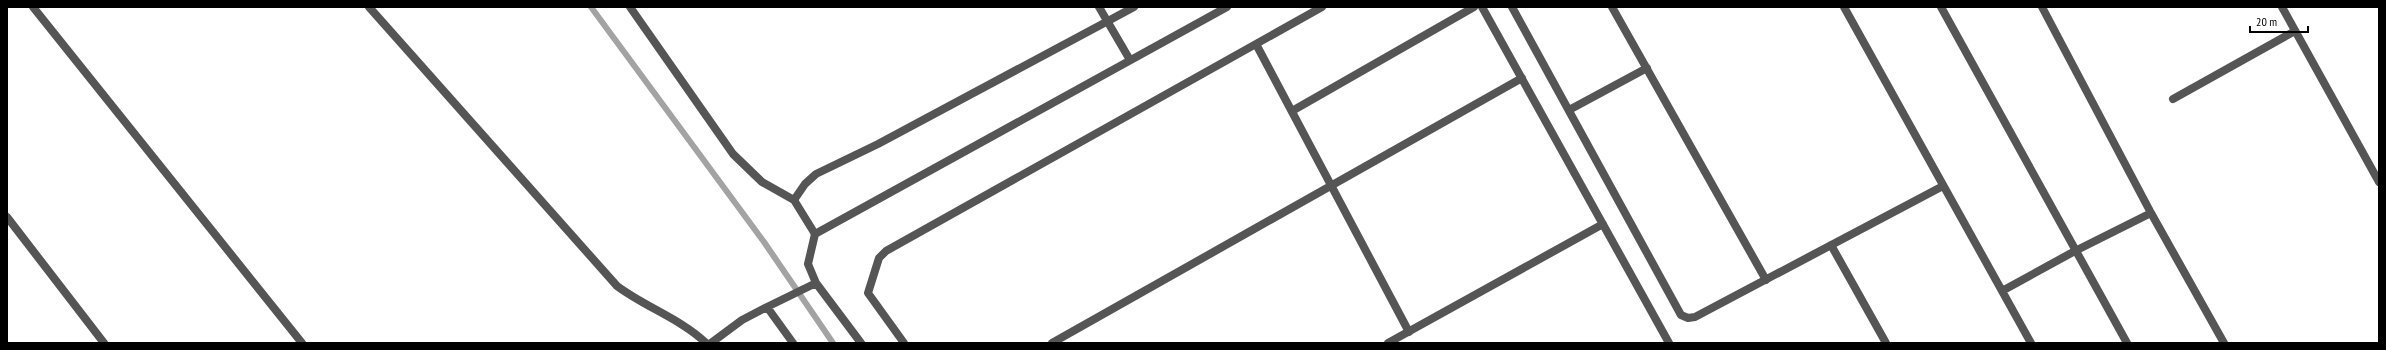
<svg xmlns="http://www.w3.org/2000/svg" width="2386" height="350" font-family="'PT Sans Narrow',sans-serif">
	<rect width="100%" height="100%" fill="#fff"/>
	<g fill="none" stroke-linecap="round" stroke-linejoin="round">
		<!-- stream -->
		<path stroke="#a3a3a3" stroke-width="6" d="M 591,7 L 764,242 L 833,343"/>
		<!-- lane -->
		<path stroke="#555" stroke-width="8" d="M 1512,7 L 1681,315 L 1688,318 L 1695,317 L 1943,186
			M 1612,7 L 1766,280
			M 1941,7 L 2127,343
			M 2173,99 L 2295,31
			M 1569,110 L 1647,68
			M 1292,111 L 1474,7
			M 794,200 L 805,184 L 816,174 L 878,144 L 1108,21
			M 1831,245 L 1886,343"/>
		<!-- street -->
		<path stroke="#555" stroke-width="8" d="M 33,7 L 302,343
			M 369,7 L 617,286 C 645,307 681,319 706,343
			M 630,7 L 733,154 L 762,182 L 794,200 L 815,234 L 808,264 L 816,283 L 861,343
			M 1099,7 L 1130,60
			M 1482,7 L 1669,343
			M 1844,7 L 2031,343
			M 2042,7 L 2151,213 L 2224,343
			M 2282,7 L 2379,182
			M 1108,21 L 1134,7
			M 1256,44 L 1409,332
			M 7,217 L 104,343
			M 815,234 L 1227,7
			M 2002,291 L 2075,251 L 2151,213
			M 711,343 L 742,320 L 767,307
			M 793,343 L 767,307 L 816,283
			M 904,343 L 868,293 L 879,258 L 886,251 L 1322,7
			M 1052,343 L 1522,78
			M 1388,343 L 1603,224"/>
	</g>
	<!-- border -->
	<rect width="2386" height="350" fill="none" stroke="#000000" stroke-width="16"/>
	<!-- scale -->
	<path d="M2250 26v6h58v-6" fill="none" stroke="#000000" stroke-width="2"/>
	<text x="2256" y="26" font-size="12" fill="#000000" stroke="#ffffff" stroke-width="3" paint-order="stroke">20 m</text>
</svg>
